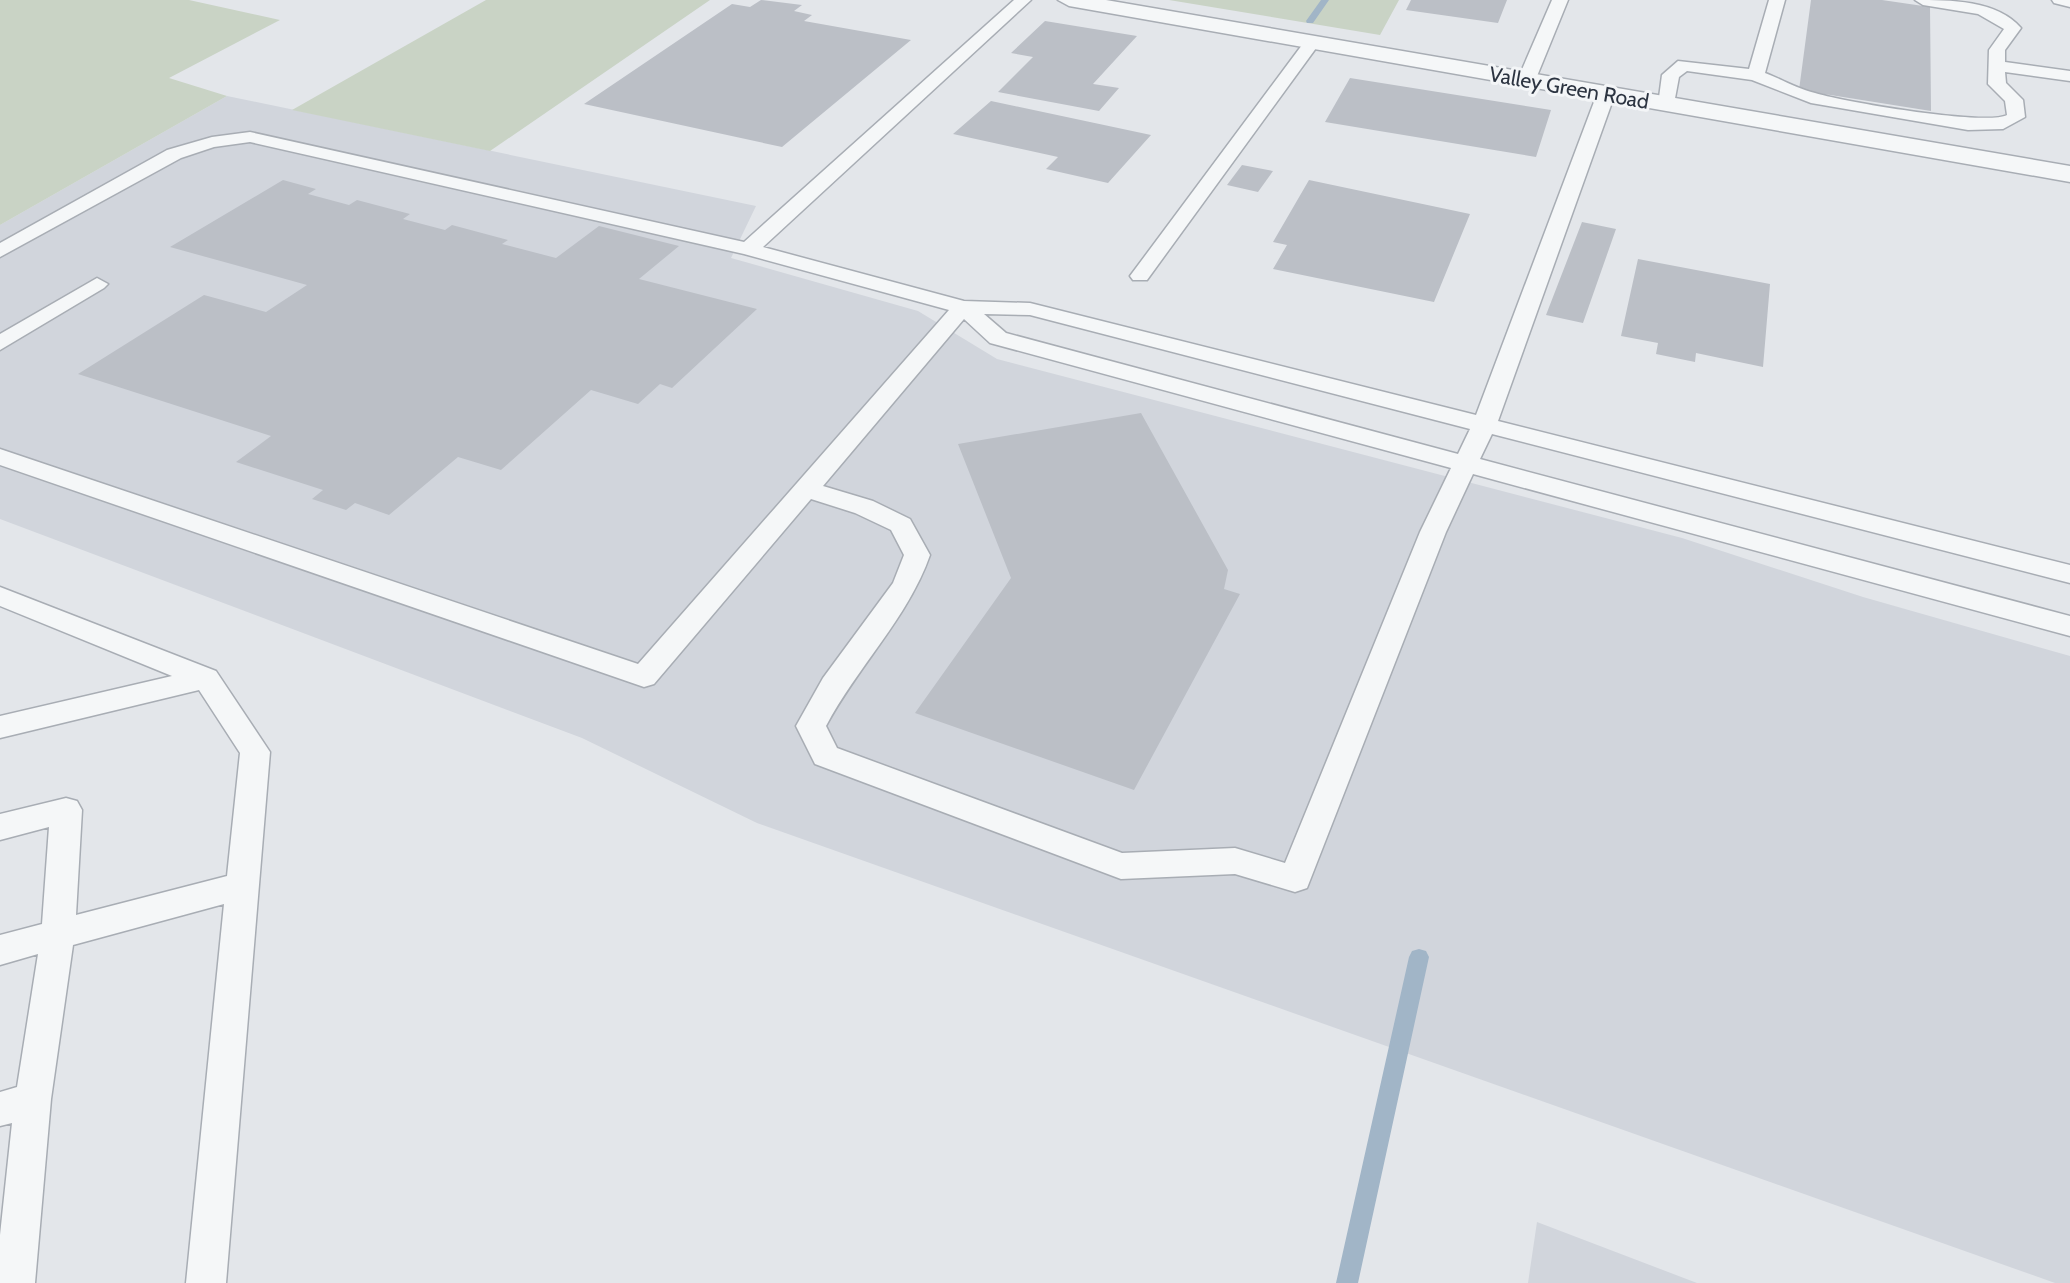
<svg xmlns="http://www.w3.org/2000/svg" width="2070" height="1283" font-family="Cabin,sans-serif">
	<rect width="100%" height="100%" fill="#e3e6ea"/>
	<!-- built -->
	<path fill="#d1d5dc" d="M 227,96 L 756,206 L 731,258 L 918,311 L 997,359 L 1682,538 L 1863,597 L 2070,656 L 2070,1283 L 2055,1283 L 757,823 L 582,738 L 0,519 L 0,225 Z
		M 1537,1222 L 1697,1283 L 1528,1283 Z"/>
	<!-- green -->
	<path fill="#c9d3c5" d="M 0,0 L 189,0 L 280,20 L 169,78 L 227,96 L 0,225 Z
		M 486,0 L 710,0 L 490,151 L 292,110 Z
		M 1169,0 L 1399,0 L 1380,35 Z"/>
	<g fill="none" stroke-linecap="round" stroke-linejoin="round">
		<!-- stream -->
		<path fill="#a1b5c7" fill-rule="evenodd" d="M 1321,0 L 1329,0 L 1313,23 L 1307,23 L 1306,21 Z
			M 1419,949 L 1426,951 L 1429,957 L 1358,1283 L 1336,1283 L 1409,957 L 1412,951 Z"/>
	</g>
	<!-- building -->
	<path fill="#bbbfc6" d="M 761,0 L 802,5 L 794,11 L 812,15 L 804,21 L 911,40 L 782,147 L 584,104 L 732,4 L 750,7 Z
		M 1411,0 L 1507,0 L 1498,23 L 1406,10 Z
		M 1811,0 L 1882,0 L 1930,7 L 1931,111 L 1799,90 Z
		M 1045,21 L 1137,36 L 1093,84 L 1119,88 L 1099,111 L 998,92 L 1033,57 L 1011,53 Z
		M 1350,78 L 1551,110 L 1536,157 L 1325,122 Z
		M 991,101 L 1151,135 L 1108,183 L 1046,169 L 1058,157 L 953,134 Z
		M 1242,165 L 1273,171 L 1258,192 L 1227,185 Z
		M 283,180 L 316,189 L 308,194 L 349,205 L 357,200 L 410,214 L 403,219 L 445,230 L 452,225 L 508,240 L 502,244 L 556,258 L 599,226 L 679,246 L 639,279 L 757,309 L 672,388 L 660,384 L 638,404 L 591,390 L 501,470 L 458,457 L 389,515 L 355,503 L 346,510 L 312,499 L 323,490 L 236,462 L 271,436 L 78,374 L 204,295 L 266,312 L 307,285 L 170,247 Z
		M 1309,180 L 1470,214 L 1434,302 L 1273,269 L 1287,245 L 1273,242 Z
		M 1582,222 L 1616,229 L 1583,323 L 1546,315 Z
		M 1638,259 L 1770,284 L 1763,367 L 1696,353 L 1695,362 L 1656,354 L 1658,343 L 1621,336 Z
		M 1141,413 L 1228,570 L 1224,589 L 1240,594 L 1134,790 L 915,713 L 1011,578 L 958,444 Z"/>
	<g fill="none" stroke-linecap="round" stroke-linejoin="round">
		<defs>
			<path id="service" d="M 1014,0 L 1031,0 L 763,247 L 964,301 L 1030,303 L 1476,415 L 1597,94 L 1600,90 L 1612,90 L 1615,94 L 1498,421 L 2070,565 L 2070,583 L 1492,434 L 1480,459 L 2070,616 L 2070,636 L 1473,474 L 1446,532 L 1307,888 L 1295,892 L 1235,874 L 1121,879 L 815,764 L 796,726 L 823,678 L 893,583 L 904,555 L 891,530 L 855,513 L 811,499 L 654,684 L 644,687 L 0,465 L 0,449 L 638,664 L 949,310 L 744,254 L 250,142 L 214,147 L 181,158 L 0,257 L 0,243 L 167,150 L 212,137 L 250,132 L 744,242 ZM 984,314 L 1030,315 L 1470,429 L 1458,454 L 1006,333 ZM 964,319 L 990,343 L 1451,468 L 1420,532 L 1285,863 L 1235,848 L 1122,853 L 837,748 L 826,726 C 857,667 908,618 930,555 L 910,519 L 873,501 L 823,486 Z
				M 1552,0 L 1568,0 L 1535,81 L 1526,86 L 1520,85 L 1517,81 Z
				M 1769,0 L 1785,0 L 1765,73 C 1781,79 1798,89 1815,93 C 1844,102 1985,126 2007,115 L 2005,101 L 1988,84 L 1989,50 L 2004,29 L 1978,14 L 1923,5 L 1915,0 C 1950,0 1997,0 2021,28 L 2005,50 L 2005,62 L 2070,71 L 2070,81 L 2005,72 L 2006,83 L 2023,100 L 2025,117 L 2003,129 L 1968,130 L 1811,103 L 1752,80 L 1687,71 L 1679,77 L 1673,109 L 1661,109 L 1658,105 L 1662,75 L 1678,61 L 1749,69 Z
				M 2052,0 L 2070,0 L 2070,7 L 2054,3 Z
				M 1311,39 L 1319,44 L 1147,280 L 1133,280 L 1130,276 L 1133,272 L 1305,41 Z
				M 97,278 L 108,284 L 104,288 L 0,350 L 0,334 Z
				M 0,587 L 216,671 L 270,752 L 226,1283 L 186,1283 L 224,904 L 73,945 L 51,1099 L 35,1283 L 0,1283 L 0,1235 L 12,1123 L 0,1126 L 0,1092 L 17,1087 L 38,954 L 0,965 L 0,935 L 42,924 L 49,827 L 0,840 L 0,814 L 66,798 L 77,801 L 82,810 L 76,915 L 227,876 L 240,753 L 199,690 L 0,738 L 0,716 L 172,676 L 0,606 Z"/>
			<path id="minor" d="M 1058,0 L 1106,0 L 2070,166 L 2070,182 L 1069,6 Z"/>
		</defs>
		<!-- service casing -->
		<use href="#service" stroke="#a8adb4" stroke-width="3"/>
		<!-- minor casing -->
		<use href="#minor" stroke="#a8adb4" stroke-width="3"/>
		<!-- service -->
		<use href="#service" fill="#f5f7f8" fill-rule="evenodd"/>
		<!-- minor -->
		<use href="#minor" fill="#f5f7f8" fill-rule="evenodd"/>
	</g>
	<g text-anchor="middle" stroke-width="6" stroke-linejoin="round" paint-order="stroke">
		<!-- far-street labels -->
		<g font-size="21" fill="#2c3441" stroke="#f3f5f7">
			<text transform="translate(1569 88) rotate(10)" y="7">Valley Green Road</text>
		</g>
	</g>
</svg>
